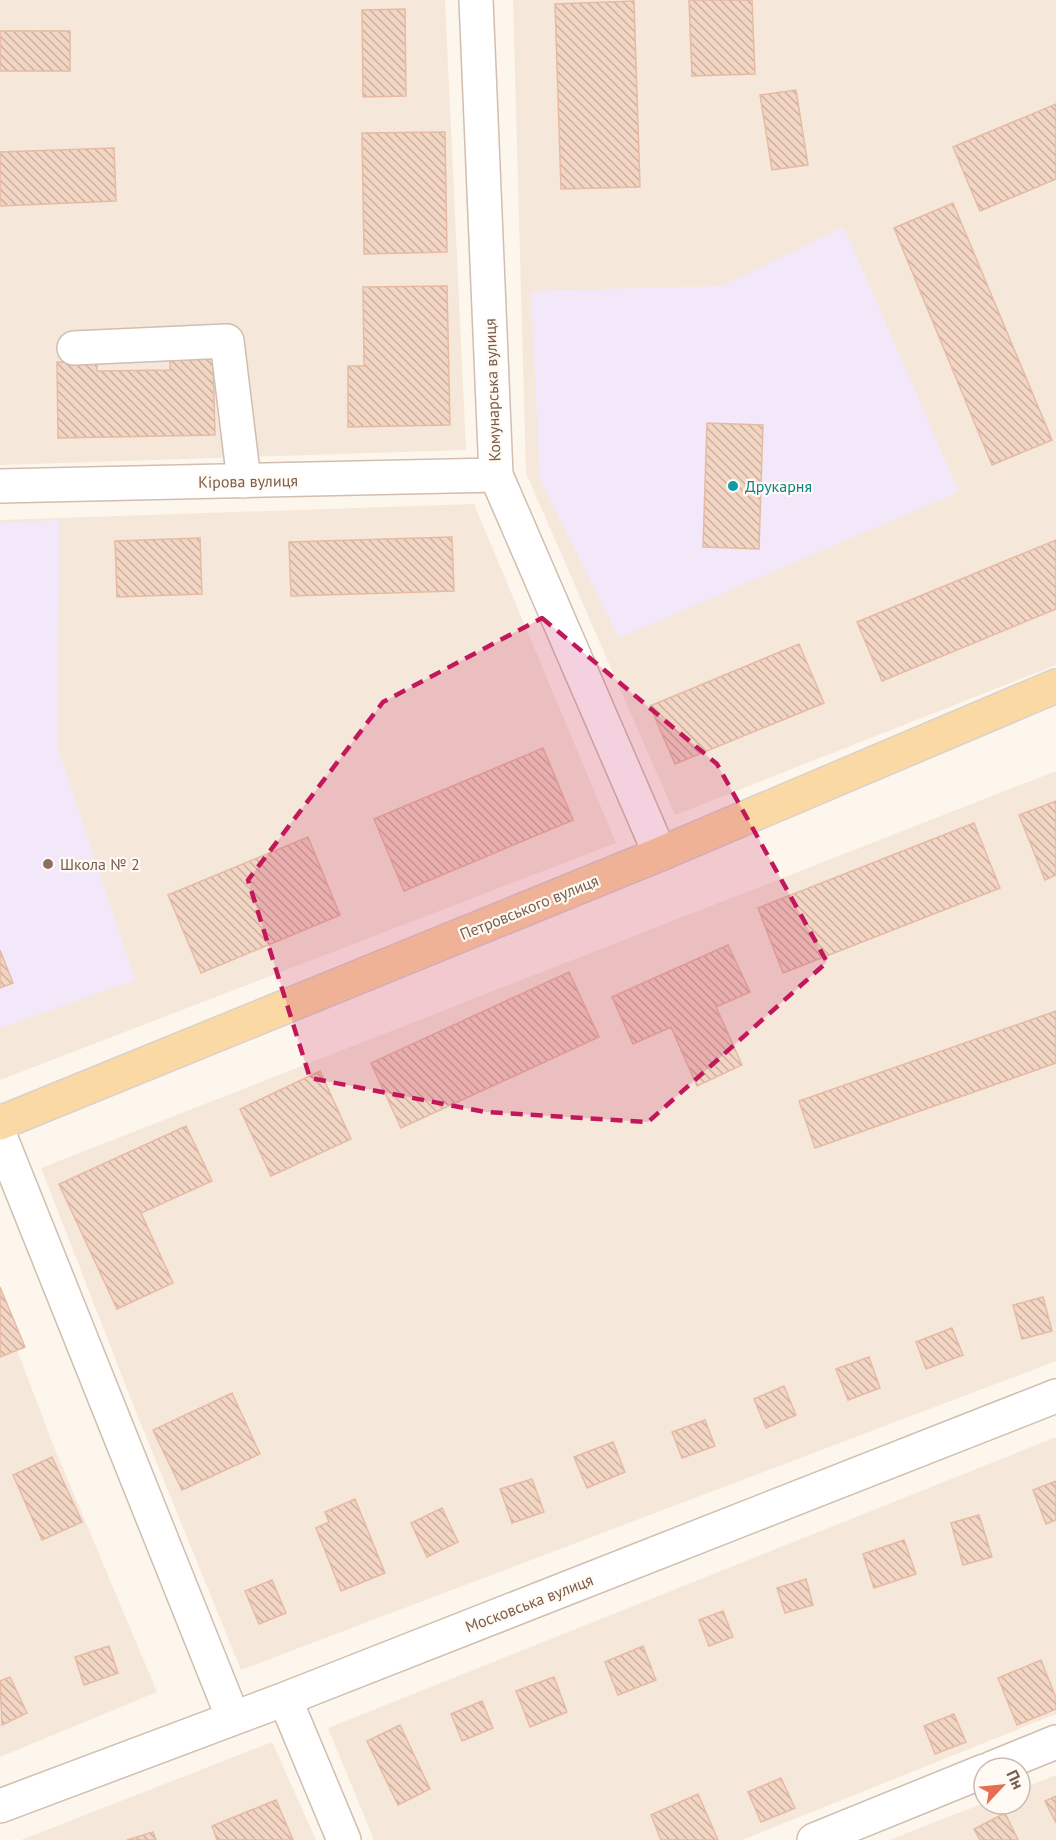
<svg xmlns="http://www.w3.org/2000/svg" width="1056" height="1840" font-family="'PT Sans',sans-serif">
	<defs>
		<pattern id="building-back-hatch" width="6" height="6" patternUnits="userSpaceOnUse" patternTransform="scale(1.5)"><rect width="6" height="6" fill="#f3d5c3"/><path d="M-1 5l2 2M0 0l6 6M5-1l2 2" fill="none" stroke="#cab0a1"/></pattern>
	</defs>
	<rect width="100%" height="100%" fill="#fdf6ec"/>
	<!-- residential -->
	<path fill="#f5e8da" d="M 0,0 L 445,0 L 466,450 L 0,465 Z
		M 513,0 L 1056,0 L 1056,665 L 675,815 L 526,473 Z
		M 474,504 L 616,843 L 0,1080 L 0,520 Z
		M 1056,771 L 1056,1361 L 241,1670 L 136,1412 L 41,1168 Z
		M 0,1305 L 52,1442 L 157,1692 L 0,1757 Z
		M 1056,1437 L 1056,1714 L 742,1840 L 374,1840 L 328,1728 Z
		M 272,1742 L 316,1840 L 21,1840 Z
		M 1056,1775 L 1056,1840 L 889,1840 L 984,1803 L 1020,1804 L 1020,1789 Z"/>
	<!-- education -->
	<path fill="#f3e8fa" d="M 844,227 L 959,492 L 619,638 L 540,479 L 531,291 L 722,286 Z
		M 59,520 L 58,749 L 135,980 L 0,1028 L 0,523 Z"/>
	<!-- building -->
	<path fill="url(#building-back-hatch)" stroke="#e6bba3" stroke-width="1.5" d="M 689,0 L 752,0 L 755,74 L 692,76 Z
		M 634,1 L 640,187 L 561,189 L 555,4 Z
		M 405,9 L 406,96 L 363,97 L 362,10 Z
		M 0,31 L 70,31 L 70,71 L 0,71 Z
		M 796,90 L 808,165 L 772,170 L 760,95 Z
		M 1056,104 L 1056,179 L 980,211 L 953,147 Z
		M 445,132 L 447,252 L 364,254 L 362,133 Z
		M 114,148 L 116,201 L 0,206 L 0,152 Z
		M 953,203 L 1052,440 L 992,465 L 894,228 Z
		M 447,286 L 450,425 L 348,427 L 348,366 L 364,366 L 363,287 Z
		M 213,359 L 215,435 L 58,438 L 57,362 L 97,362 L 97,371 L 170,370 L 170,360 Z
		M 707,423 L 763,425 L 759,549 L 703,547 Z
		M 452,537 L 454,591 L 291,596 L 289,542 Z
		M 200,538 L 202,594 L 117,597 L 115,541 Z
		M 1056,540 L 1056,609 L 882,681 L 857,622 Z
		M 799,644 L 824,703 L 675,764 L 650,706 Z
		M 543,748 L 573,820 L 404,891 L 374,819 Z
		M 1056,801 L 1056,875 L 1045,880 L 1019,815 Z
		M 974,823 L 1000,888 L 783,973 L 758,908 Z
		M 308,837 L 340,915 L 201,973 L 168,895 Z
		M 728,945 L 750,992 L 716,1007 L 742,1065 L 697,1086 L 671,1027 L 633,1044 L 612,997 Z
		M 0,950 L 13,983 L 0,988 Z
		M 569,972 L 599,1037 L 401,1128 L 371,1063 Z
		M 1056,1011 L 1056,1063 L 815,1148 L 799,1101 Z
		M 320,1071 L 351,1139 L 271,1176 L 240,1109 Z
		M 186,1126 L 212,1181 L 141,1213 L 173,1283 L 117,1309 L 59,1184 Z
		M 0,1287 L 25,1347 L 0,1357 Z
		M 1043,1297 L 1052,1331 L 1022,1339 L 1013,1305 Z
		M 952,1328 L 963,1355 L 926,1369 L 916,1342 Z
		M 869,1357 L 880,1388 L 848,1400 L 836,1369 Z
		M 784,1386 L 796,1415 L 766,1428 L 754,1399 Z
		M 232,1393 L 260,1454 L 182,1490 L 153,1430 Z
		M 705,1420 L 715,1446 L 682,1458 L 672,1432 Z
		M 613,1442 L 625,1472 L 587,1488 L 574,1457 Z
		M 52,1457 L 82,1522 L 42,1540 L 13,1475 Z
		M 532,1479 L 544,1512 L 512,1523 L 500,1489 Z
		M 1056,1481 L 1056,1520 L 1046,1524 L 1033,1490 Z
		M 355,1499 L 385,1573 L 341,1591 L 316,1528 L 329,1522 L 325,1512 Z
		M 442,1508 L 458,1542 L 427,1557 L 411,1523 Z
		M 979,1515 L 992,1557 L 963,1565 L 951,1523 Z
		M 904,1540 L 916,1574 L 874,1588 L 863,1554 Z
		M 806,1579 L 813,1605 L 785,1613 L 777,1588 Z
		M 272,1580 L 286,1613 L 259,1624 L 245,1591 Z
		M 723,1611 L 733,1637 L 709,1646 L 699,1620 Z
		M 109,1646 L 118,1673 L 84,1685 L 75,1657 Z
		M 643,1646 L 656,1680 L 618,1695 L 605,1662 Z
		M 1041,1660 L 1056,1698 L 1056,1709 L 1017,1725 L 998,1678 Z
		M 10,1677 L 27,1713 L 2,1725 L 0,1681 Z
		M 554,1677 L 567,1712 L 530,1727 L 516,1691 Z
		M 482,1701 L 493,1728 L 462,1741 L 451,1714 Z
		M 954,1714 L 966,1742 L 935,1754 L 924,1726 Z
		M 400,1725 L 430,1789 L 398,1805 L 367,1741 Z
		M 781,1778 L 795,1808 L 761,1822 L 748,1792 Z
		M 698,1794 L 718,1840 L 661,1840 L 651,1815 Z
		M 1056,1796 L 1056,1823 L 1045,1801 Z
		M 276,1800 L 293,1840 L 217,1840 L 212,1826 Z
		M 1005,1813 L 1018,1840 L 980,1840 L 974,1829 Z
		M 153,1832 L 156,1840 L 127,1840 Z"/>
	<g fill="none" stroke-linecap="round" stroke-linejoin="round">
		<defs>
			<path id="minor" d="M 476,0 L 496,475 L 660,854
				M 74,348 L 227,341 L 244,481
				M 0,486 L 496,475
				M 0,1136 L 233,1718
				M 285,1699 L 344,1840
				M 992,1768 L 1056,1742
				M 0,1806 L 285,1699 L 1056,1396
				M 814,1840 L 984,1771"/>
			<path id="major" d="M 0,1123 L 660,854 L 1056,686"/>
		</defs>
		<!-- minor casing -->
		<use href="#minor" stroke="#d1beb0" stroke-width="36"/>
		<!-- major casing -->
		<use href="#major" stroke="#dad1cd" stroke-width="36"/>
		<!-- minor -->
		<use href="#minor" stroke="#fff" stroke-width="33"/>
		<!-- major -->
		<use href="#major" stroke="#fbd9a5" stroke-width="33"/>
	</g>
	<!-- marked area -->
	<path fill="#c2185b" fill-opacity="0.2" stroke="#c2185b" stroke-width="4.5" stroke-dasharray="12 8" stroke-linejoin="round" d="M 542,618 L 717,764 L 827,962 L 648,1122 L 485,1112 L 310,1078 L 248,880 L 383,702 Z"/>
	<!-- markers -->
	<circle fill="#0f9aa8" stroke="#fffaf3" stroke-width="2" cx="733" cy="486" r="6"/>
	<circle fill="#8d6e63" stroke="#fffaf3" stroke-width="2" cx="48" cy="864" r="6"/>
	<g text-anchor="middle" stroke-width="4.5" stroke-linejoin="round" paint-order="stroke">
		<!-- street labels -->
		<g font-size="16" fill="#7a5c4d" stroke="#fffaf3">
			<text transform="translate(492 390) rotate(-92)" y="6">Комунарська вулиця</text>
			<text transform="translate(248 481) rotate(-1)" y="6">Кірова вулиця</text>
			<text transform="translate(529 907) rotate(-22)" y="6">Петровського вулиця</text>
			<text transform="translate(529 1603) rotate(-21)" y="6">Московська вулиця</text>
		</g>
		<!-- culture labels -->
		<g font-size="16" fill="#0d838f" stroke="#fffaf3" text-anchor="start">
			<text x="745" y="492">Друкарня</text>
		</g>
		<!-- education labels -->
		<g font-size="16" fill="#785e54" stroke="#fffaf3" text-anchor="start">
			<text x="60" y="870">Школа № 2</text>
		</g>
	</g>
	<!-- north arrow -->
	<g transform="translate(1002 1786) rotate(64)"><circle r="28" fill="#fffaf3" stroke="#cabbb1" stroke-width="1.5"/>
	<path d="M0-4.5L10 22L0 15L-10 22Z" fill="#e76f51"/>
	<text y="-9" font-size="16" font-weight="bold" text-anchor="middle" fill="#7a5c4d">Пн</text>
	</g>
</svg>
